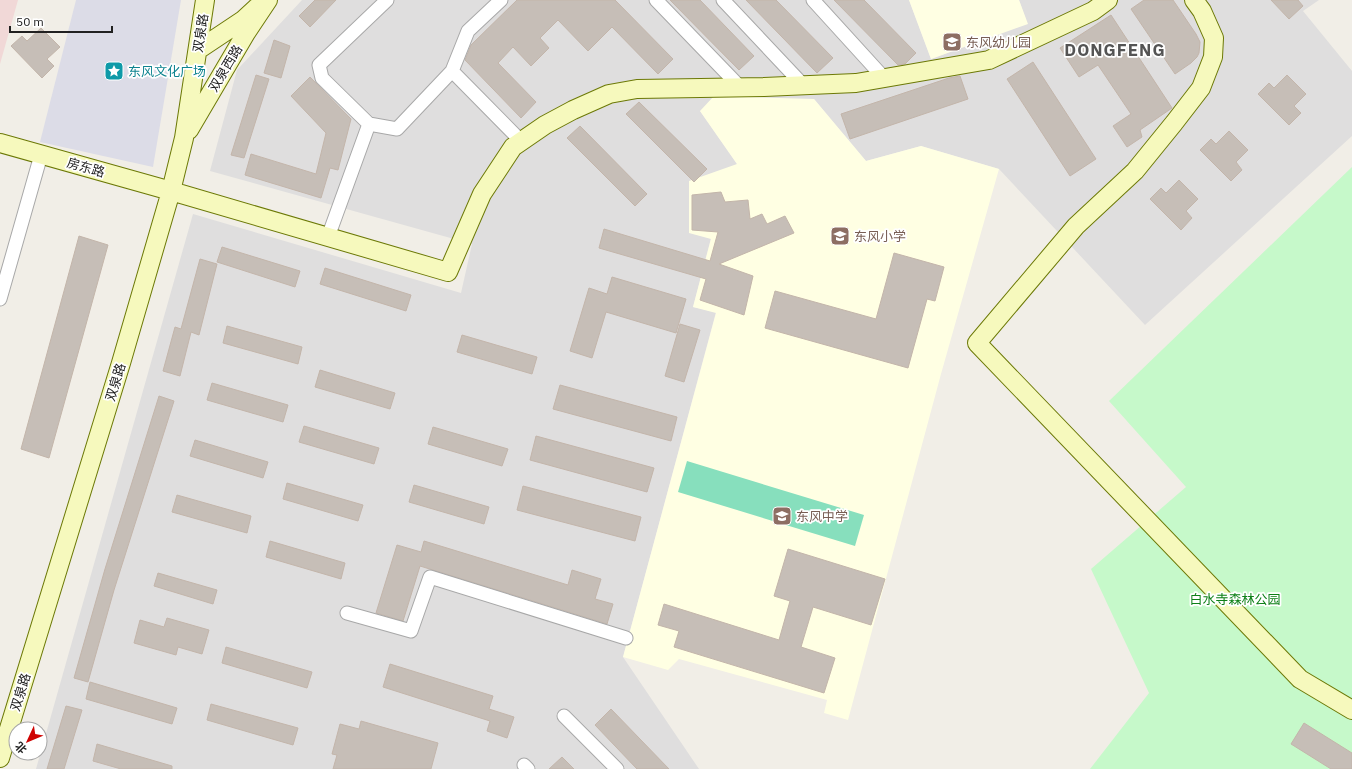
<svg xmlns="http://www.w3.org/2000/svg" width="1352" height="769" font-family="'IBM Plex Sans','Noto Sans SC',sans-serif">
	<rect width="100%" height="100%" fill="#f1eee7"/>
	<!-- residential -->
	<path fill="#dfdede" d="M 302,0 L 909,0 L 931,59 L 1027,23 L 1019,0 L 1319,0 L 1303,11 L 1352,71 L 1352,136 L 1145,325 L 999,169 L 921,146 L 866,161 L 814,99 L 700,111 L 737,164 L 711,238 L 693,307 L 716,312 L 623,657 L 699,769 L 36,769 L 193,214 L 461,293 L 472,244 L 210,171 L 237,70 Z"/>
	<!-- commercial -->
	<path fill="#f1d8d7" d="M 0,0 L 18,0 L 0,64 Z"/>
	<!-- education -->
	<path fill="#ffffe3" d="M 909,0 L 1019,0 L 1028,24 L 931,59 Z
		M 714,96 L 814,99 L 866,161 L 921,146 L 999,169 L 941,374 L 848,720 L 824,713 L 827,700 L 679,659 L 668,670 L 623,657 L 716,313 L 693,307 L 711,239 L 689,233 L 689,181 L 737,164 L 700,111 Z"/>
	<!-- park -->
	<path fill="#c6f9ca" d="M 1352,167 L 1352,769 L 1090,769 L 1149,693 L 1091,569 L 1186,487 L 1109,401 Z"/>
	<!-- pitch -->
	<path fill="#87dfbd" d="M 687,461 L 864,515 L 855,546 L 678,492 Z"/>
	<!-- plaza -->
	<path fill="#dcdce7" d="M 76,0 L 181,0 L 153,167 L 40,142 Z"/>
	<!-- building -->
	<path fill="#c6beb7" stroke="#c3b5aa" d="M 315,0 L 336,0 L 310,27 L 299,16 Z
		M 517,0 L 615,0 L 673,59 L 658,74 L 612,27 L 588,51 L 558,20 L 540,38 L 549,48 L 531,66 L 513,47 L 498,63 L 536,102 L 521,118 L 465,60 L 471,45 Z
		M 670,0 L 700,0 L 754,56 L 739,70 Z
		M 746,0 L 776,0 L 833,58 L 817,73 Z
		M 834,0 L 864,0 L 916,53 L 905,64 L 898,65 Z
		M 1144,0 L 1173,0 L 1196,34 L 1200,42 L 1199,53 L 1197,57 L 1191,63 L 1175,74 L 1131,9 Z
		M 1271,0 L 1298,0 L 1303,6 L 1289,19 Z
		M 1111,15 L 1172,108 L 1140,130 L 1142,137 L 1127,147 L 1113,126 L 1131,114 L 1098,65 L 1079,77 L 1060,48 Z
		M 41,28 L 60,47 L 47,59 L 54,66 L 42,78 L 11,46 L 22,36 L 27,41 Z
		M 274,40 L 290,46 L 281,78 L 264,73 Z
		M 1033,62 L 1096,159 L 1070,176 L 1007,79 Z
		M 256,75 L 269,79 L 244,158 L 231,155 Z
		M 1287,75 L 1306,94 L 1294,106 L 1301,113 L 1289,125 L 1258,94 L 1269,83 L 1274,88 Z
		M 960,76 L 968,99 L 850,139 L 841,114 L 949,78 Z
		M 310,77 L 351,119 L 338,170 L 330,168 L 321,198 L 245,175 L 251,154 L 316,174 L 326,133 L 291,96 Z
		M 639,102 L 707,169 L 694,182 L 626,114 Z
		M 580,126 L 647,194 L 635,206 L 567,138 Z
		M 1229,131 L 1248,150 L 1236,162 L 1242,170 L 1231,181 L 1200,150 L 1211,139 L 1216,144 Z
		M 1179,180 L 1198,199 L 1186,211 L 1192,218 L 1181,230 L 1150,199 L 1161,188 L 1166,193 Z
		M 721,192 L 725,202 L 748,200 L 750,219 L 762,214 L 767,224 L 785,216 L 794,233 L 719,264 L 753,276 L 744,315 L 700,300 L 706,279 L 599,248 L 604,229 L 710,261 L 718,232 L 692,230 L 692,195 Z
		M 79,236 L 108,245 L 49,458 L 21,449 Z
		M 222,247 L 300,271 L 295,287 L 217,262 Z
		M 894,253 L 944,267 L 935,301 L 927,299 L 908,368 L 765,328 L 775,291 L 876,319 Z
		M 200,259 L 217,264 L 199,335 L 191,332 L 180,376 L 163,371 L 175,327 L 181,329 Z
		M 325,268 L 411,295 L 406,311 L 320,284 Z
		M 612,277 L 686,299 L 676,333 L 606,312 L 592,358 L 570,351 L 589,288 L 607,294 Z
		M 680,324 L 700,330 L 684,382 L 665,376 Z
		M 227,326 L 302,347 L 298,364 L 223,343 Z
		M 462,335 L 537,357 L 532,374 L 457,352 Z
		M 320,370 L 395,393 L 390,409 L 315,387 Z
		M 212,383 L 288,405 L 283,422 L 207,400 Z
		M 560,385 L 677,417 L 671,441 L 553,409 Z
		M 159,396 L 174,401 L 114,590 L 88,682 L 74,678 L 105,569 Z
		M 304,426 L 379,448 L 374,464 L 299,442 Z
		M 433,427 L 508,449 L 502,466 L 428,444 Z
		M 536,436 L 654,468 L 647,492 L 530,460 Z
		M 195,440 L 268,462 L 263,478 L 190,456 Z
		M 287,483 L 363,505 L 358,521 L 283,499 Z
		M 414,485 L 489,507 L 484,524 L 409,502 Z
		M 523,486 L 641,517 L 635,541 L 517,510 Z
		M 177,495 L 251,516 L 247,533 L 172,512 Z
		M 270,541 L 345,563 L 341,579 L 266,557 Z
		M 424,541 L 568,585 L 572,570 L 601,579 L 595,599 L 613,604 L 607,624 L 420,566 L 403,621 L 376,613 L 397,545 L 421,552 Z
		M 788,549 L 885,579 L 871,625 L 813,607 L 801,647 L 835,658 L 824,693 L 674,647 L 679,631 L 658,625 L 664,604 L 779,640 L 790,601 L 774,596 Z
		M 158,573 L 217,590 L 213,604 L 154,586 Z
		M 167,618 L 209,630 L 202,654 L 178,647 L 176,655 L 134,643 L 140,620 L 164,627 Z
		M 226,647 L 312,672 L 307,688 L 222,663 Z
		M 390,664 L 493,696 L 489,709 L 514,717 L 507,738 L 487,731 L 490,721 L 383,687 Z
		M 90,682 L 177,708 L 172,724 L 86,699 Z
		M 211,704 L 298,728 L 293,745 L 207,720 Z
		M 66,706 L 82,710 L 64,769 L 47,769 Z
		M 611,709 L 669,769 L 637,769 L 595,725 Z
		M 361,721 L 438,743 L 431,769 L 333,769 L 337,755 L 332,754 L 340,724 L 359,729 Z
		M 1304,723 L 1352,753 L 1352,769 L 1331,769 L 1291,744 Z
		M 97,744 L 172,766 L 172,769 L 121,769 L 93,761 Z
		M 562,757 L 574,769 L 549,769 Z"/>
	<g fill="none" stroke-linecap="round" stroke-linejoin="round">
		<defs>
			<path id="street" d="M 656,0 L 740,87
				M 723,0 L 803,85
				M 813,0 L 884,78
				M 452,71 L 468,31 L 501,0
				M 369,124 L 397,129 L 452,71 L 521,141
				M 328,237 L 369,124 L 322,78 L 319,65 L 387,0
				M 0,299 L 41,155
				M 347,613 L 411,631 L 430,577 L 626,638
				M 564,716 L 617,769
				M 524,765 L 528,769"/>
			<path id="secondary" d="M 1194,0 L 1202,11 L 1214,38 L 1213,57 L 1201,88 L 1174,123 L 1135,171 L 1076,226 L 977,343 L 1300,679 L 1352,710
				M 198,50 L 243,20 L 256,8
				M 189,130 L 246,33 L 268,0
				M 0,143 L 171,191 L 448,272 L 482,194 L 513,147 L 545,125 L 573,110 L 609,94 L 637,89 L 764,87 L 856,83 L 989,60 L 1093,11 L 1108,0
				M 0,758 L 121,363 L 171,191 L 184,138 L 205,0"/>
		</defs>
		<!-- street casing -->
		<use href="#street" stroke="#a8a8a8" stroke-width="15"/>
		<!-- secondary casing -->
		<use href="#secondary" stroke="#6c7906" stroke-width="20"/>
		<!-- street -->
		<use href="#street" stroke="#fff" stroke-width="13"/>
		<!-- secondary -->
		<use href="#secondary" stroke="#f6f9bd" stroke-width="18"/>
	</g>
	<!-- icons -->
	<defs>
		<symbol id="school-square" viewBox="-11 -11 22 22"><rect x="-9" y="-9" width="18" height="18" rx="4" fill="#8d6e63" stroke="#fff"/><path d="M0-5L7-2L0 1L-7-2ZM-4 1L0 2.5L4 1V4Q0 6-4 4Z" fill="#fff"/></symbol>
		<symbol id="sight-square" viewBox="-11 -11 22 22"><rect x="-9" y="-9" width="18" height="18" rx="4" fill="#0f9aa8" stroke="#fff"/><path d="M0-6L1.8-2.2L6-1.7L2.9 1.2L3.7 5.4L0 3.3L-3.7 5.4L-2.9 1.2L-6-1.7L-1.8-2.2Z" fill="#fff"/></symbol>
	</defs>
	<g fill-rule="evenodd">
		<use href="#school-square" x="941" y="31" width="22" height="22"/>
		<use href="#sight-square" x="103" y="60" width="22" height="22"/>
		<use href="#school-square" x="829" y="225" width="22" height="22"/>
		<use href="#school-square" x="771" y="505" width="22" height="22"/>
	</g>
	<g text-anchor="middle" stroke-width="3.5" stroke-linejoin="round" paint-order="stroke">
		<!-- street labels -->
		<g font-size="13" fill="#212121" stroke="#fff">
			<text transform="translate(200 33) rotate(-81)" y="5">双泉路</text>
			<text transform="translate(225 68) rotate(-59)" y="5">双泉西路</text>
			<text transform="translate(86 167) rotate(16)" y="5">房东路</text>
			<text transform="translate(115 382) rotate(-73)" y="5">双泉路</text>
			<text transform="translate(20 692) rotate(-73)" y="5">双泉路</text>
		</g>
		<!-- education labels -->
		<g font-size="13" fill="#785e54" stroke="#fff" text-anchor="start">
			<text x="966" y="47">东风幼儿园</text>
			<text x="854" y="241">东风小学</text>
			<text x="796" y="521">东风中学</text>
		</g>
		<!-- culture labels -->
		<g font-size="13" fill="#0d838f" stroke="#fff" text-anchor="start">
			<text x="128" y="76">东风文化广场</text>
		</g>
		<!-- park labels -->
		<g font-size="13" fill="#0d8017" stroke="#fff">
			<text x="1235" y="604">白水寺森林公园</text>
		</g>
		<!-- district labels -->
		<g font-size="17" font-weight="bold" letter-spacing="1" fill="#545454" stroke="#fff">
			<text x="1115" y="56">DONGFENG</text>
		</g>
	</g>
	<!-- north arrow -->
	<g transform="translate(28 741) rotate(226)"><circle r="19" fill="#ffffff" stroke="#a6a6a6"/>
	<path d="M0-3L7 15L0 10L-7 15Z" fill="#cf0302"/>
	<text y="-6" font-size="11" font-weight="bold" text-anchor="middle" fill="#212121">北</text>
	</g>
	<!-- scale -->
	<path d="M10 26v6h102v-6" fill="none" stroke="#212121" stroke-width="2"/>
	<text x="16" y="26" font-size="12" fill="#212121" stroke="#ffffff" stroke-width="3" paint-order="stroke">50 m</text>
</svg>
